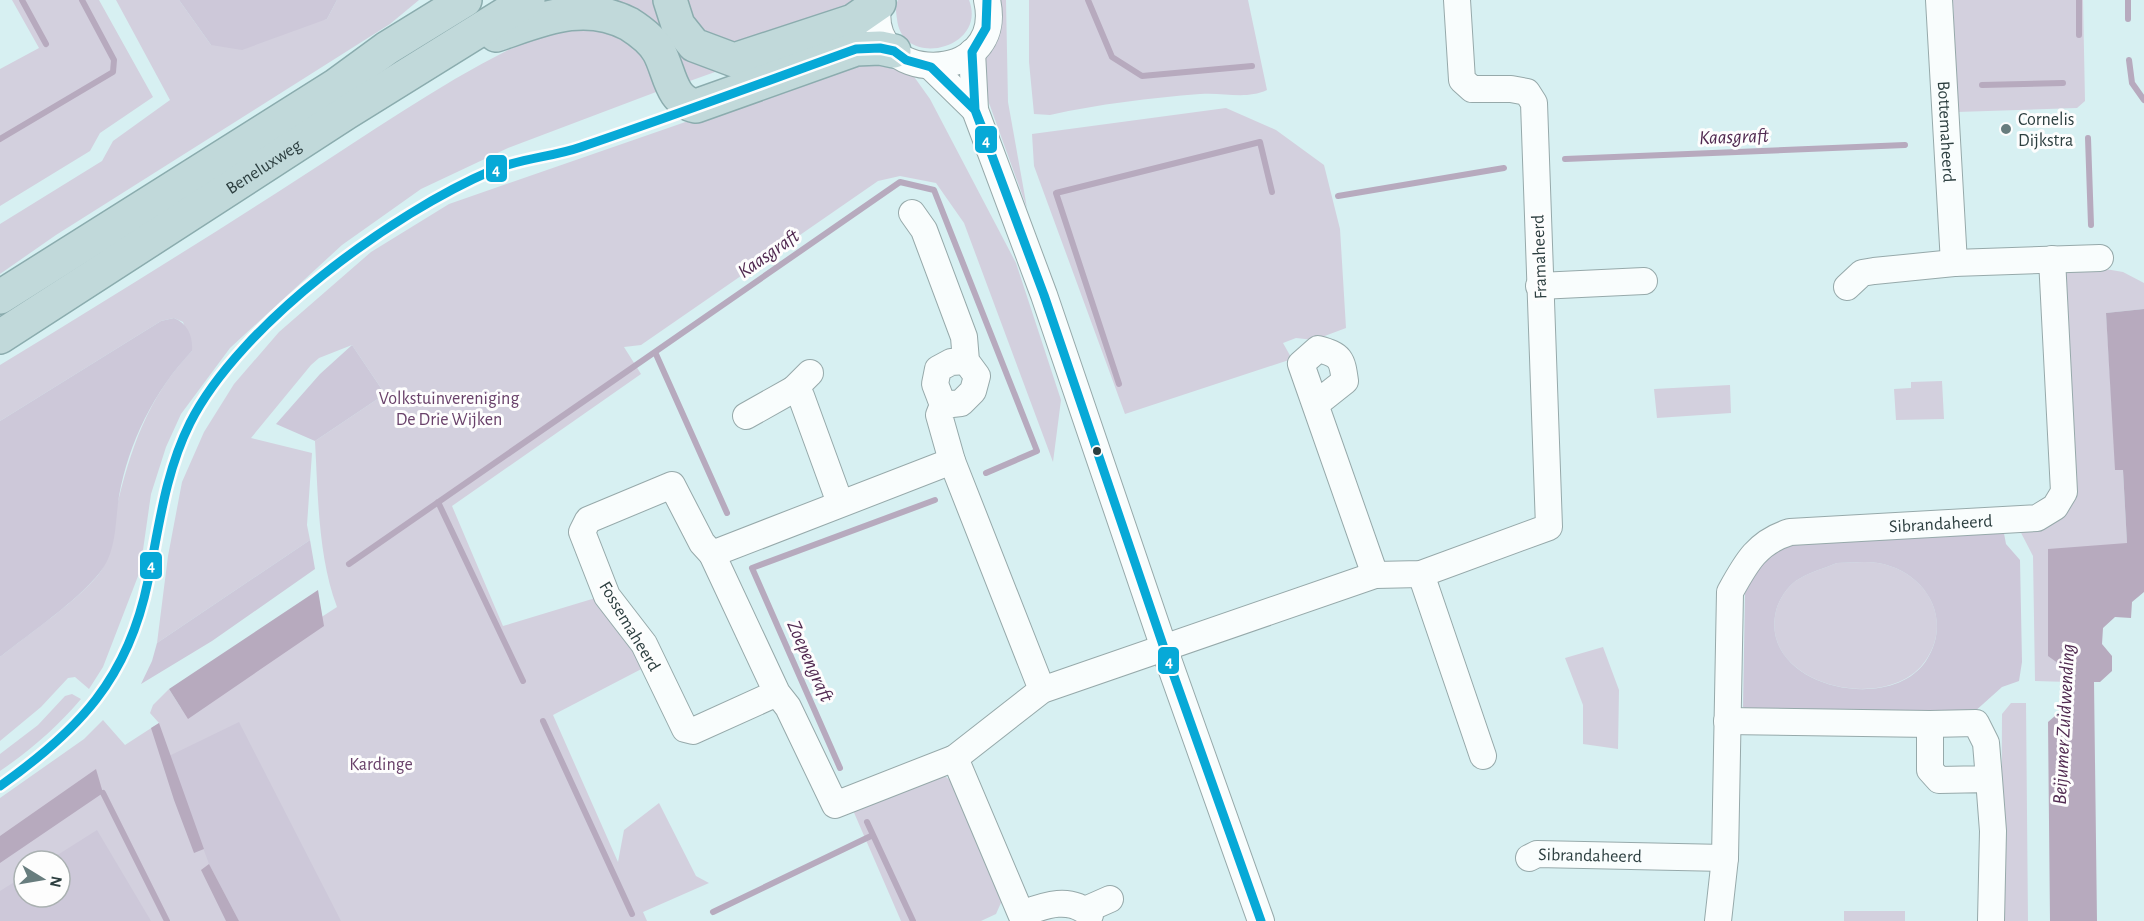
<svg xmlns="http://www.w3.org/2000/svg" width="2144" height="921" font-family="'Alegreya Sans',sans-serif">
	<rect width="100%" height="100%" fill="#d7f0f2"/>
	<!-- green -->
	<path fill="#d3d0de" fill-rule="evenodd" d="M 12,0 L 99,0 L 153,97 L 100,133 L 90,151 L 0,206 L 0,69 L 39,48 Z
		M 116,0 L 179,0 L 211,45 L 327,19 L 337,0 L 419,0 L 390,24 L 56,235 L 0,274 L 0,224 L 102,161 L 113,141 L 170,100 Z
		M 558,0 L 662,0 L 729,67 L 687,82 L 678,71 Z
		M 681,0 L 865,0 L 756,46 L 708,42 Z
		M 898,0 L 969,0 C 988,49 902,70 897,19 C 896,12 895,6 898,0 Z
		M 999,0 L 1006,0 L 1008,102 L 1027,208 L 985,92 L 983,58 Z
		M 1029,0 L 1248,0 L 1267,90 C 1245,100 1224,92 1200,94 C 1150,98 1099,104 1050,115 L 1034,114 L 1029,62 Z
		M 1953,0 L 2083,0 L 2085,101 L 2077,108 L 1957,112 Z
		M 565,24 L 631,37 L 664,89 L 508,148 L 421,189 L 342,245 L 230,348 L 181,414 L 166,447 L 151,494 L 140,571 L 103,667 L 89,689 L 75,677 L 68,678 L 41,707 L 0,741 L 0,657 C 27,635 82,598 101,571 C 108,560 112,528 115,514 C 130,451 146,399 192,351 L 183,322 L 174,318 L 161,321 L 0,421 L 0,365 C 100,304 199,243 298,179 C 384,124 469,63 565,24 Z
		M 867,59 L 888,62 L 910,71 L 930,99 L 1016,263 L 1061,400 L 1053,462 L 964,223 L 936,183 L 900,176 L 878,181 L 641,345 L 624,347 L 641,374 L 452,506 L 503,626 L 602,596 L 651,664 L 553,715 L 618,862 L 624,830 L 659,803 L 696,876 L 709,883 L 643,912 L 647,921 L 0,921 L 0,798 L 84,739 L 103,720 L 125,745 L 159,723 L 150,713 L 153,705 L 169,689 L 181,708 L 337,607 C 318,557 318,494 315,441 L 385,394 L 352,345 L 319,358 L 311,365 L 251,438 L 312,453 L 307,525 L 310,540 L 157,643 L 168,556 L 182,482 L 204,432 L 234,384 L 279,332 L 371,252 L 449,204 ZM 24,861 L 60,861 L 60,897 L 24,897 Z
		M 1226,108 L 1276,130 L 1324,165 L 1340,229 L 1346,328 L 1314,340 L 1296,338 L 1283,343 L 1292,359 L 1125,414 L 1034,166 L 1032,134 Z
		M 2094,267 L 2123,272 L 2144,283 L 2144,309 L 2106,313 L 2116,470 L 2123,470 L 2127,543 L 2069,671 L 2069,682 L 2035,681 L 2033,556 L 2018,527 L 2049,525 L 2069,509 L 2073,474 L 2064,292 L 2066,269 Z
		M 1942,381 L 1944,419 L 1896,420 L 1894,389 L 1911,388 L 1911,382 Z
		M 1730,385 L 1731,413 L 1657,418 L 1654,389 Z
		M 1837,563 C 1850,563 1865,561 1878,563 C 1925,571 1954,618 1926,660 C 1889,716 1758,686 1776,611 C 1779,599 1788,585 1799,579 C 1810,572 1825,568 1837,563 Z
		M 1603,647 L 1619,690 L 1618,749 L 1583,744 L 1583,705 L 1565,658 Z
		M 72,694 L 81,699 C 57,727 31,750 0,771 L 0,754 L 38,725 L 65,696 Z
		M 2011,703 L 2026,703 L 2028,921 L 2001,921 L 2002,714 Z
		M 944,775 L 953,783 L 1004,896 L 996,914 L 981,921 L 901,921 L 852,808 Z
		M 1844,911 L 1905,911 L 1905,921 L 1844,921 Z"/>
	<!-- forest -->
	<path fill="#cdc8d9" fill-rule="evenodd" d="M 179,0 L 337,0 L 327,19 L 242,50 L 211,45 Z
		M 174,318 C 188,324 193,336 192,351 C 154,391 129,442 119,496 C 115,521 117,550 101,571 C 78,601 30,633 0,657 L 0,421 L 161,321 Z
		M 352,345 L 385,394 L 315,441 L 276,424 L 320,374 Z
		M 2003,528 L 2006,544 L 2020,560 L 2022,662 L 2019,681 L 2002,687 L 1973,713 L 1749,711 L 1743,707 L 1745,593 L 1762,561 L 1789,539 ZM 1837,563 C 1850,563 1865,561 1878,563 C 1925,571 1954,618 1926,661 C 1889,716 1758,686 1776,611 C 1779,599 1788,585 1799,579 C 1810,572 1825,568 1837,563 Z
		M 310,540 L 315,569 L 212,641 L 141,684 L 152,661 L 157,643 Z
		M 239,722 L 341,921 L 239,921 L 209,864 L 169,756 Z
		M 97,830 L 151,921 L 0,921 L 0,891 L 24,876 L 24,897 L 60,897 L 60,861 L 48,861 Z"/>
	<!-- water -->
	<path fill="#b7aabe" d="M 2144,309 L 2144,592 L 2132,602 L 2131,618 L 2115,617 L 2103,628 L 2102,644 L 2112,656 L 2112,671 L 2100,682 L 2094,682 L 2097,921 L 2050,921 L 2048,722 L 2070,703 L 2069,671 L 2048,656 L 2048,549 L 2127,543 L 2123,470 L 2115,470 L 2106,313 Z
		M 318,590 L 324,626 L 188,719 L 169,689 Z
		M 159,723 L 204,849 L 194,853 L 174,800 L 151,728 Z
		M 96,769 L 103,793 L 0,863 L 0,836 Z
		M 209,864 L 239,921 L 226,921 L 201,870 Z"/>
	<g fill="none" stroke-linecap="round" stroke-linejoin="round">
		<!-- stream -->
		<path stroke="#b7aabe" stroke-width="6" d="M 22,0 L 46,44
			M 1088,0 L 1112,57 L 1142,76 L 1252,66
			M 2079,0 L 2079,35
			M 2128,0 L 2128,19
			M 2129,60 L 2132,83 L 2144,100
			M 1982,85 L 2063,83
			M 2088,138 L 2091,225
			M 0,139 L 113,72 L 114,60 L 82,0
			M 1565,159 L 1905,145
			M 1338,196 L 1504,168
			M 655,352 L 727,513
			M 1119,384 L 1056,193 L 1260,142 L 1272,192
			M 438,502 L 523,681
			M 349,564 L 900,182 L 934,190 L 1037,451 L 986,473
			M 543,721 L 632,914
			M 840,768 L 752,568 L 935,500
			M 103,793 L 167,921
			M 867,822 L 913,921
			M 713,912 L 873,835"/>
		<defs>
			<g id="minor">
				<path d="M 879,0 C 860,88 1007,87 987,0"/>
				<path id="s1" d="M 1939,0 L 1954,263"/>
				<path d="M 972,52 L 975,110 L 1044,295 L 1164,648 L 1261,921"/>
				<path d="M 931,67 L 975,110"/>
				<path d="M 912,213 L 924,230 L 964,337 L 966,361 L 977,376 L 973,391 L 961,403 L 943,405 L 939,415 L 952,461 L 1042,690"/>
				<path d="M 1539,286 L 1644,281"/>
				<path d="M 1847,287 L 1862,273 L 1874,271 L 1954,263 L 2100,258"/>
				<path d="M 794,389 L 810,373"/>
				<path d="M 1316,404 L 1345,381 C 1342,359 1341,355 1318,349 L 1301,364 L 1375,575"/>
				<path d="M 943,405 L 935,384 L 938,369 L 951,362 L 966,361"/>
				<path d="M 746,416 L 794,389 L 801,396 L 840,503"/>
				<path d="M 712,554 L 952,461"/>
				<path d="M 1421,574 L 1483,756"/>
				<path d="M 777,693 L 693,731 L 685,729 L 644,644 L 607,596 L 582,532 L 588,520 L 672,485 L 702,543 L 712,554 L 777,693 L 788,707 L 835,805 L 955,758 L 1042,690 L 1375,575 L 1421,574 L 1549,527 L 1534,103 L 1527,92 L 1511,89 L 1472,89 L 1462,80 L 1457,0"/>
				<path d="M 1727,721 L 1930,724"/>
				<path d="M 955,758 L 1021,914 C 1043,906 1070,895 1090,915"/>
				<path d="M 1989,779 L 1939,780 L 1930,770 L 1930,724 L 1976,723 L 1986,743 L 1989,779 L 1993,831 L 1991,921"/>
				<path id="s2" d="M 1529,858 L 1537,854 L 1725,858"/>
				<path d="M 1085,910 L 1110,899"/>
				<path id="s3" d="M 1718,921 L 1725,858 L 1730,592 C 1746,563 1757,542 1790,532 L 2037,518 L 2055,507 L 2064,492 L 2052,259"/>
			</g>
			<g id="highway">
				<path d="M 670,0 L 678,25 L 694,45 L 734,60 L 853,21 L 879,3"/>
				<path d="M 496,35 C 541,20 583,0 629,24 C 640,31 653,41 659,52 C 670,72 670,101 696,106 L 856,49 L 880,48 L 894,51"/>
				<path d="M 0,297 L 335,86 L 387,48 L 465,0"/>
				<path id="s4" d="M 0,337 L 346,113 L 528,0"/>
			</g>
		</defs>
		<!-- minor casing -->
		<use href="#minor" stroke="#96a9aa" stroke-width="28"/>
		<!-- highway casing -->
		<use href="#highway" stroke="#8bacae" stroke-width="36"/>
		<!-- minor -->
		<use href="#minor" stroke="#f9fdfd" stroke-width="26"/>
		<!-- highway -->
		<use href="#highway" stroke="#c1d9da" stroke-width="33"/>
		<defs>
			<path id="bus-1" d="M 987,0 L 986,28 L 972,52 L 975,110 L 987,140
				M 0,786 C 79,730 128,679 148,581 C 159,527 165,473 190,423 C 240,324 392,213 493,170 C 521,158 553,157 581,147 C 673,116 764,82 856,49 L 880,48 L 894,51 L 906,60 L 931,67 L 975,110 L 1044,295 L 1164,648 L 1261,921"/>
		</defs>
		<!-- bus-1 casing -->
		<use href="#bus-1" stroke="#fdfdfd" stroke-width="14"/>
		<!-- bus-1 -->
		<use href="#bus-1" stroke="#07a9d7" stroke-width="9"/>
	</g>
	<!-- markers -->
	<circle fill="#687d7e" stroke="#fdfdfd" stroke-width="2" cx="2006" cy="129" r="6"/>
	<circle fill="#2d3f40" stroke="#fdfdfd" stroke-width="2" cx="1097" cy="451" r="5"/>
	<g text-anchor="middle" stroke-width="6" stroke-linejoin="round" paint-order="stroke">
		<!-- poi labels -->
		<g font-size="18" fill="#2d3f40" stroke="#fdfdfd" text-anchor="start">
			<text x="2018" y="125">Cornelis<tspan x="2018" dy="21">Dijkstra</tspan></text>
		</g>
		<!-- street labels -->
		<g font-size="18" fill="#2d3f40" stroke="#fdfdfd">
			<text dy="6" stroke="none"><textPath href="#s1" startOffset="132">Bottemaheerd</textPath></text>
			<text dy="6" stroke="none"><textPath href="#s4" startOffset="314">Beneluxweg</textPath></text>
			<text transform="translate(1539 257) rotate(-92)" y="6">Framaheerd</text>
			<text dy="6" stroke="none"><textPath href="#s3" startOffset="568">Sibrandaheerd</textPath></text>
			<text transform="translate(630 626) rotate(59)" y="6">Fossemaheerd</text>
			<text dy="6" stroke="none"><textPath href="#s2" startOffset="62">Sibrandaheerd</textPath></text>
		</g>
		<!-- park labels -->
		<g font-size="18" fill="#69416a" stroke="#fdfdfd">
			<text x="449" y="404">Volkstuinvereniging<tspan x="449" dy="21">De Drie Wijken</tspan></text>
			<text x="381" y="770">Kardinge</text>
		</g>
		<!-- water labels -->
		<g font-size="20" font-style="italic" fill="#502950" stroke="#fdfdfd">
			<text transform="translate(1734 136) rotate(-2)" y="7">Kaasgraft</text>
			<text transform="translate(768 253) rotate(-35)" y="7">Kaasgraft</text>
			<text transform="translate(811 661) rotate(66)" y="7">Zoepengraft</text>
			<text transform="translate(2063 724) rotate(-87)" y="7">Beijumer Zuidwending</text>
		</g>
	</g>
	<g stroke="#fdfdfd" stroke-width="2">
		<rect x="974" y="125" width="24" height="29" rx="6" fill="#07a9d7"/>
		<rect x="485" y="154" width="23" height="29" rx="6" fill="#07a9d7"/>
		<rect x="139" y="551" width="24" height="29" rx="6" fill="#07a9d7"/>
		<rect x="1157" y="646" width="23" height="29" rx="6" fill="#07a9d7"/>
	</g>
	<g font-size="16" text-anchor="middle" font-weight="bold" fill="#fff">
		<text x="986" y="146">4</text>
		<text x="496" y="175">4</text>
		<text x="151" y="571">4</text>
		<text x="1169" y="667">4</text>
	</g>
	<!-- north arrow -->
	<g transform="translate(42 879) rotate(101)"><circle r="28" fill="#fdfdfd" stroke="#aab1b1" stroke-width="1.5"/>
	<path d="M0-4.5L10 22L0 15L-10 22Z" fill="#687d7e"/>
	<text y="-9" font-size="16" font-weight="bold" text-anchor="middle" fill="#2d3f40">N</text>
	</g>
</svg>
